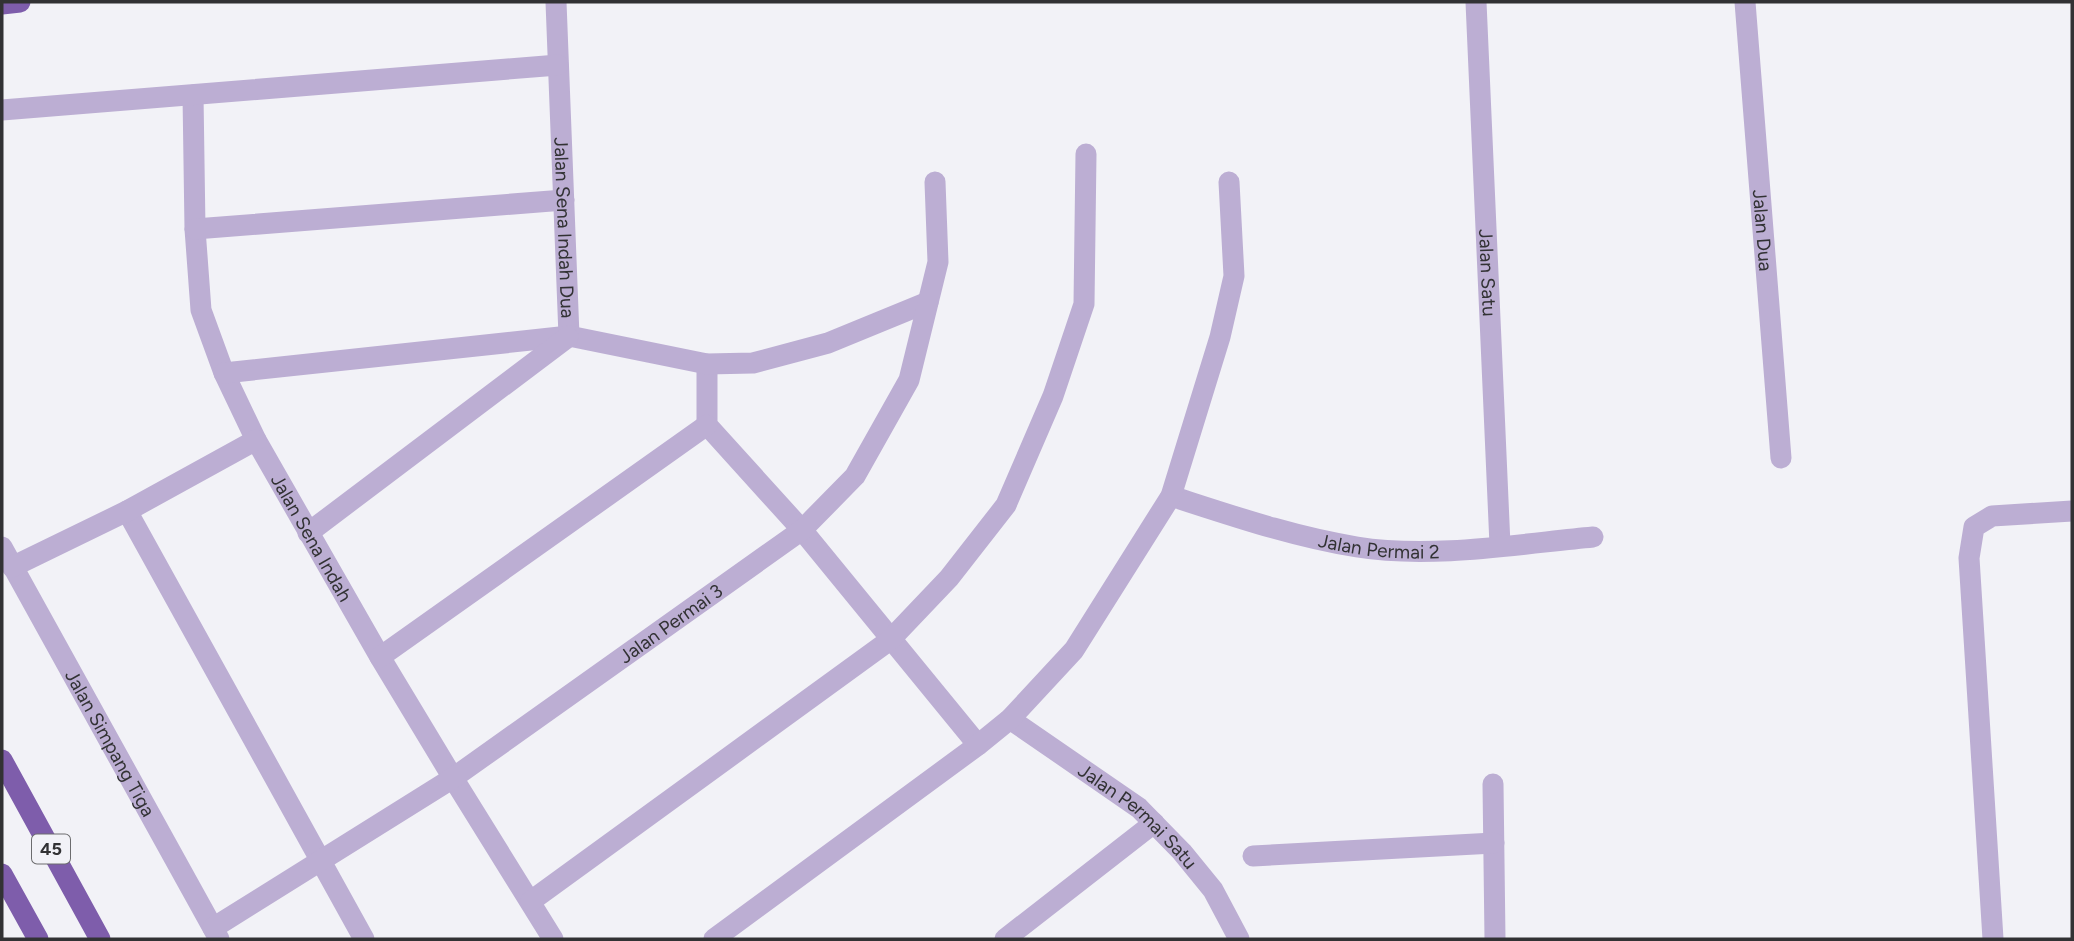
<svg xmlns="http://www.w3.org/2000/svg" width="2074" height="941" font-family="Figtree,sans-serif">
	<rect width="100%" height="100%" fill="#f2f2f7"/>
	<g fill="none" stroke-linecap="round" stroke-linejoin="round">
		<!-- minor -->
		<g stroke="#bcaed3" stroke-width="21">
			<path id="s1" d="M 556,2 L 569,336"/>
			<path id="s2" d="M 1476,2 L 1500,545"/>
			<path id="s3" d="M 1745,2 L 1781,458"/>
			<path id="s4" d="M 193,95 L 195,229 L 201,310 L 224,373 L 256,440 L 380,657 L 453,778 L 553,939"/>
			<path d="M 2,110 L 558,65"/>
			<path d="M 195,229 L 564,200"/>
			<path d="M 707,364 L 707,425 L 802,530 L 978,745"/>
			<path d="M 224,373 L 569,336 L 707,364 L 753,363 L 828,343 L 928,302"/>
			<path id="s5" d="M 1171,496 C 1233,516 1294,537 1357,547 C 1431,559 1519,544 1593,537"/>
			<path d="M 127,511 L 364,939"/>
			<path d="M 308,533 L 568,337"/>
			<path id="s6" d="M 2,547 L 219,939"/>
			<path d="M 12,567 L 127,511 L 256,440"/>
			<path d="M 380,657 L 707,425"/>
			<path id="s7" d="M 1010,719 L 1139,808 L 1182,852 L 1213,890 L 1239,939"/>
			<path d="M 1493,784 L 1495,939"/>
			<path d="M 1253,856 L 1494,843"/>
			<path d="M 531,901 L 890,640 L 949,578 L 1006,505 L 1053,396 L 1084,304 L 1086,154"/>
			<path id="s8" d="M 213,928 L 453,778 L 802,530 L 855,476 L 909,380 L 938,262 L 935,182"/>
			<path d="M 714,939 L 978,745 L 1010,719 L 1074,650 L 1171,496 L 1220,337 L 1234,276 L 1229,182"/>
			<path d="M 1005,939 L 1154,823"/>
			<path d="M 1993,939 L 1969,558 L 1974,527 L 1992,516 L 2072,511"/>
		</g>
		<!-- highway -->
		<path stroke="#7e5dab" stroke-width="21" d="M 2,4 L 20,2
			M 2,760 L 100,939
			M 2,874 L 38,939"/>
	</g>
	<g text-anchor="middle" stroke-width="6" stroke-linejoin="round" paint-order="stroke">
		<!-- shield labels -->
		<rect fill="#f2f2f7" stroke="#6c6c6e" stroke-width="2" x="32" y="834.5" width="38" height="29" rx="5"/>
		<g font-size="18" font-weight="bold" fill="#323234">
			<text x="51" y="855">45</text>
		</g>
		<!-- street labels -->
		<g font-size="19" fill="#323234" stroke="#f2f2f7">
			<text dy="7" stroke="none"><textPath href="#s1" startOffset="226">Jalan Sena Indah Dua</textPath></text>
			<text dy="7" stroke="none"><textPath href="#s3" startOffset="229">Jalan Dua</textPath></text>
			<text dy="7" stroke="none"><textPath href="#s2" startOffset="271">Jalan Satu</textPath></text>
			<text dy="7" stroke="none"><textPath href="#s4" startOffset="469">Jalan Sena Indah</textPath></text>
			<text dy="7" stroke="none"><textPath href="#s5" startOffset="215">Jalan Permai 2</textPath></text>
			<text dy="7" stroke="none"><textPath href="#s8" startOffset="550">Jalan Permai 3</textPath></text>
			<text dy="7" stroke="none"><textPath href="#s6" startOffset="224">Jalan Simpang Tiga</textPath></text>
			<text dy="7" stroke="none"><textPath href="#s7" startOffset="161">Jalan Permai Satu</textPath></text>
		</g>
	</g>
	<!-- border -->
	<rect width="2074" height="941" fill="none" stroke="#323234" stroke-width="7"/>
</svg>
